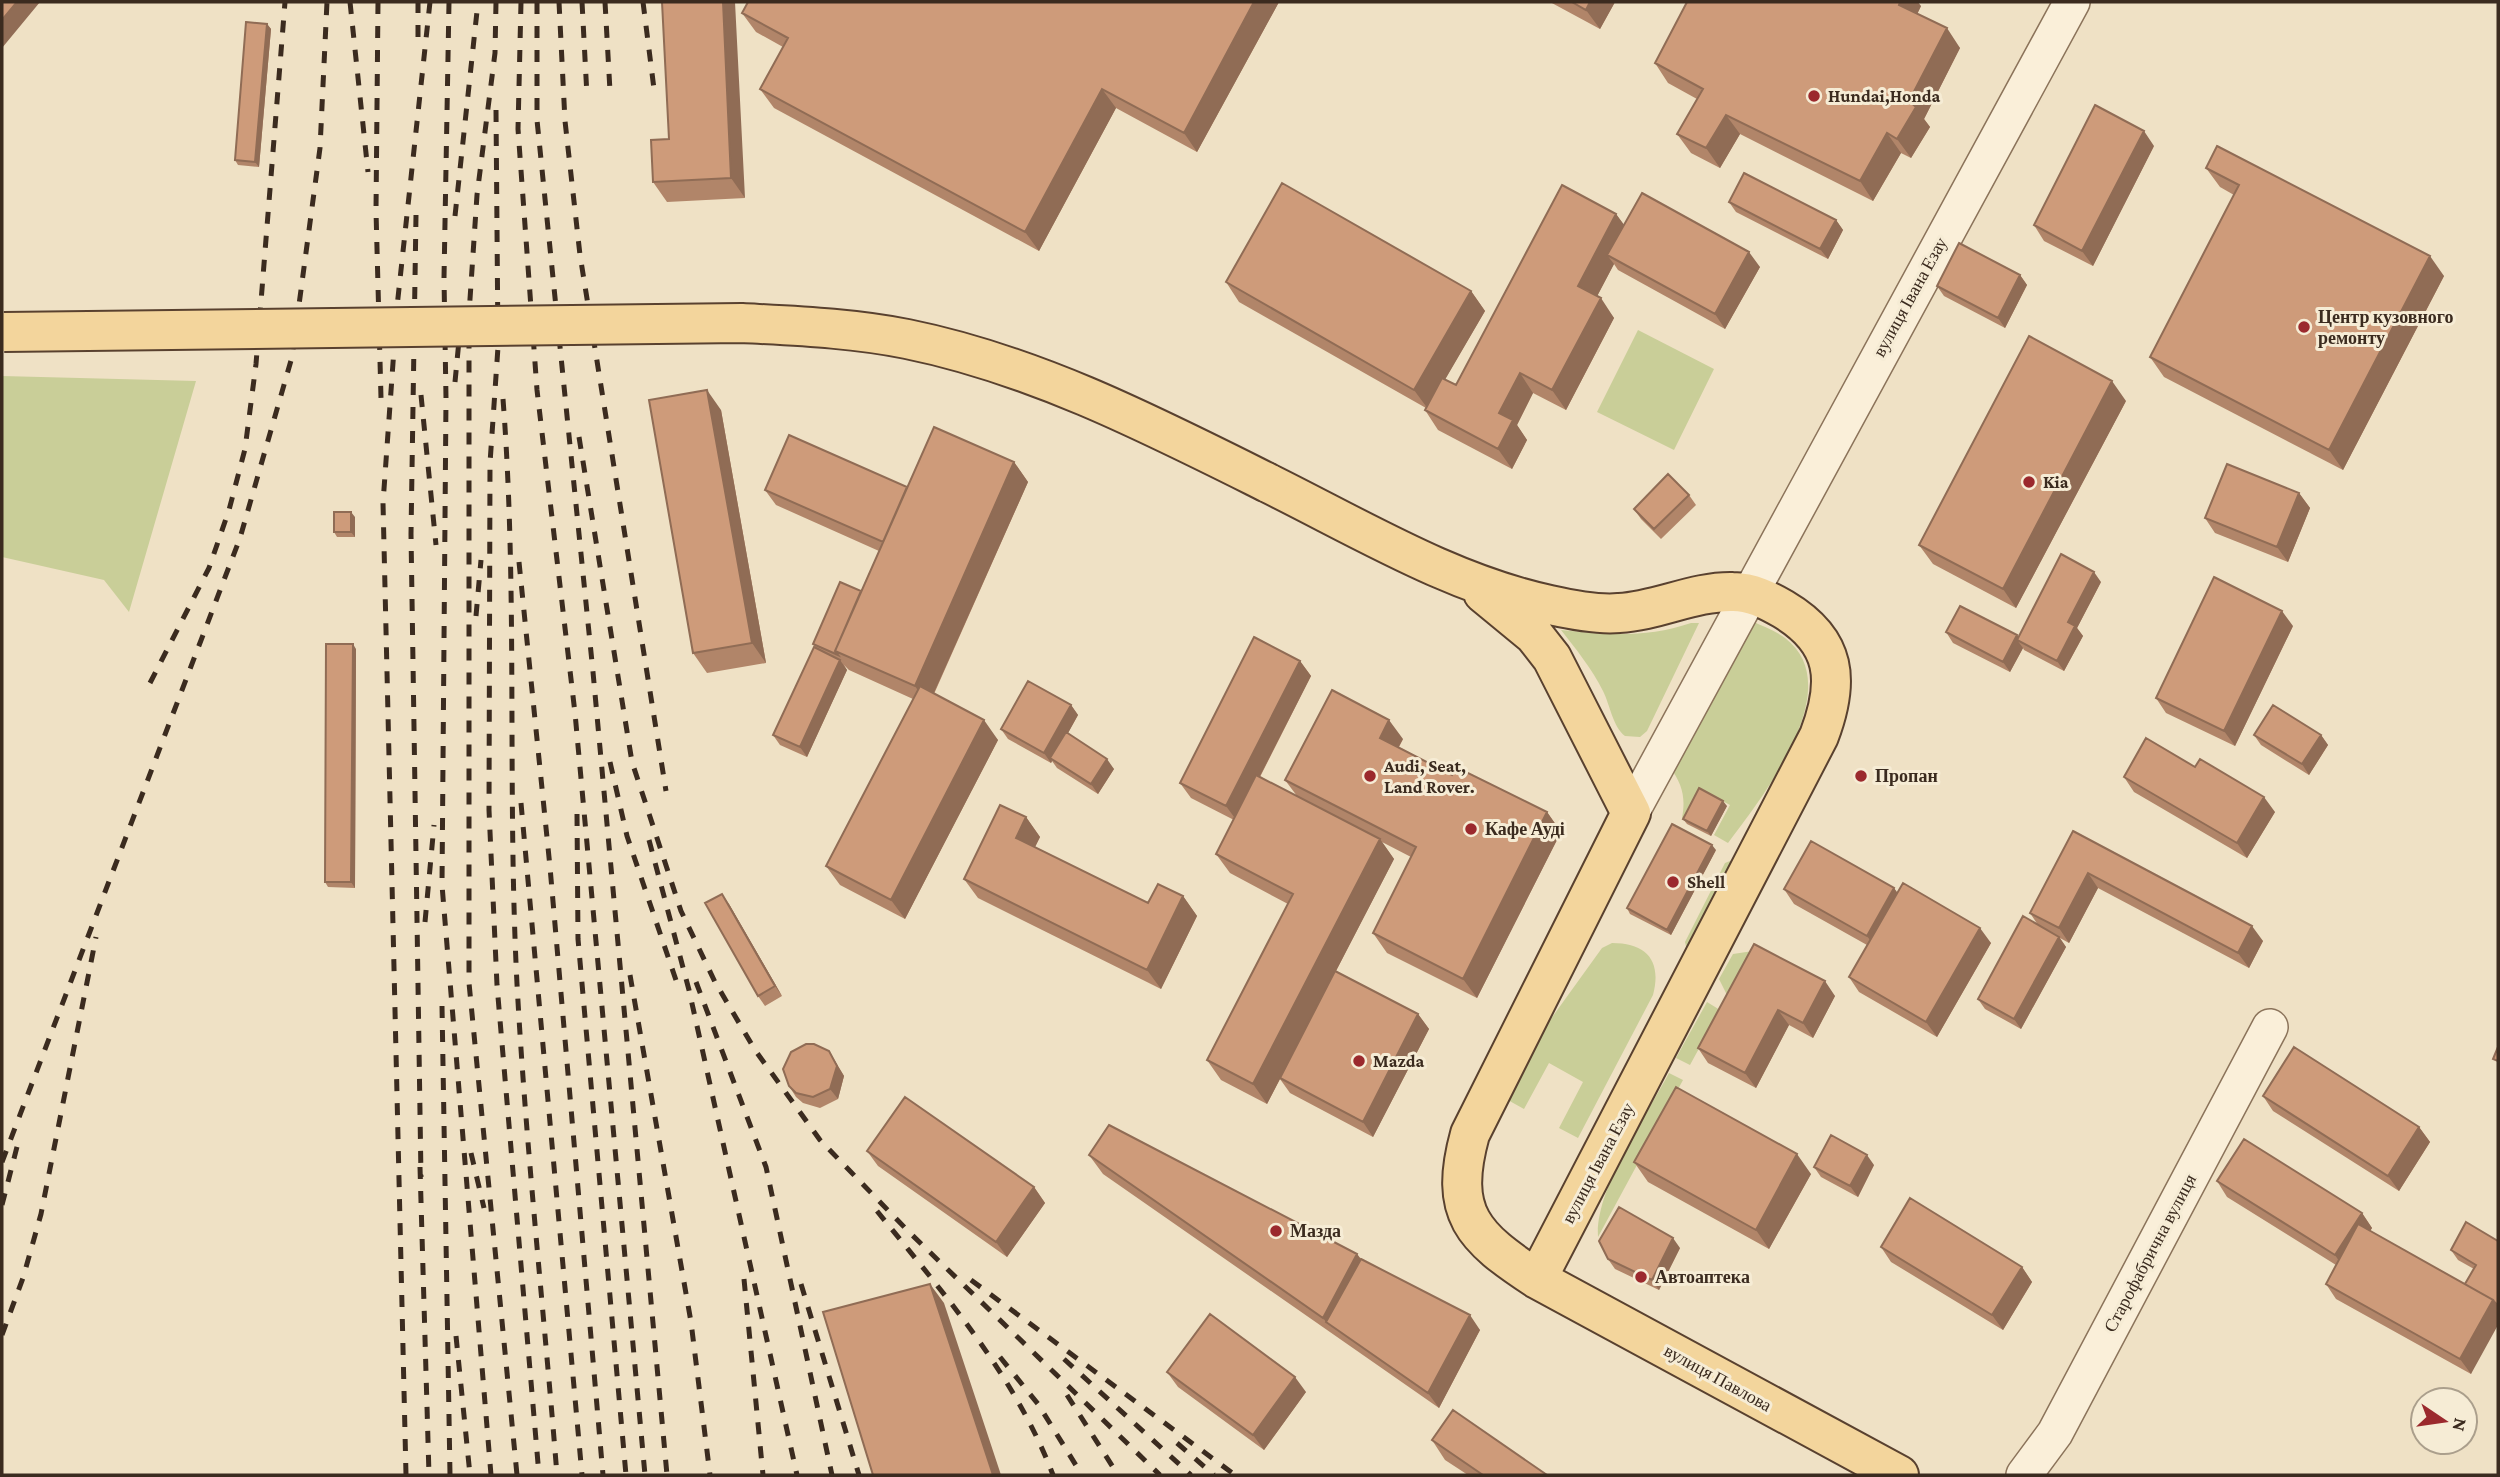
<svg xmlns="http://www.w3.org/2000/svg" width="2500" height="1477" font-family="'Crimson Pro',serif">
	<rect width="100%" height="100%" fill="#efe1c5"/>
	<!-- green -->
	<path fill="#c9ce98" d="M 1638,330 L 1714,369 L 1674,450 L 1597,412 Z
		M 2,376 L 196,381 L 129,612 L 104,580 L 2,557 Z
		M 1752,621 C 1762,626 1776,631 1785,638 C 1850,687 1761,799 1728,843 L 1714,835 L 1730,805 L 1702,790 L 1686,819 L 1682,818 C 1686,797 1682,784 1670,767 Z
		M 1691,623 L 1699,623 L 1647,731 L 1640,737 L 1625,736 C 1613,727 1610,705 1603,691 C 1592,669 1576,649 1561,630 C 1606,635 1647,638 1691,623 Z
		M 1745,855 L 1690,963 L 1685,942 L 1725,863 Z
		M 1612,943 C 1647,943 1662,961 1653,995 L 1578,1138 L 1559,1128 L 1583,1082 L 1549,1063 L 1524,1109 L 1506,1099 L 1540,1034 L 1602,948 Z
		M 1753,951 L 1728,997 L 1719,979 L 1733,954 Z
		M 1707,1002 L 1720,1010 L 1690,1065 L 1676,1058 Z
		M 1669,1073 L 1683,1080 L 1598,1237 C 1595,1189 1646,1116 1669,1073 Z"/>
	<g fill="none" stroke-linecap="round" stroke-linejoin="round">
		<defs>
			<path id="minor" d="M 1631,813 L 2072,2
				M 2024,1475 L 2055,1433 L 2270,1027"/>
			<path id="major" d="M 1268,483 C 1359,528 1451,584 1550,605 C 1572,610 1597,615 1619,613 C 1658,611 1694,591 1733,592 C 1752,592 1767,600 1783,609 C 1837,641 1840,681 1819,736 L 1537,1279
				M 1483,593 L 1534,635 L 1552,658 L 1631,813 L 1470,1134 C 1448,1214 1473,1237 1537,1279 L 1899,1475"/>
		</defs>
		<!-- minor casing -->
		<use href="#minor" stroke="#8b735a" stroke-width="38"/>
		<!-- major casing -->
		<use href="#major" stroke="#59412f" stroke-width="42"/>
		<!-- minor -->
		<use href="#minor" stroke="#faefd9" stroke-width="35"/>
		<!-- major -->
		<use href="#major" stroke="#f3d59c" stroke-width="38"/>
		<!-- rail -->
		<path stroke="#3b2b1f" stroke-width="5" stroke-dasharray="12 12" stroke-linecap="butt" d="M 350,2 L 368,172
			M 378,2 L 376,211 L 381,398
			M 449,2 L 444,278 L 446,398 L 442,885 L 491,1475
			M 496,2 L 495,53 L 477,195 L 469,314 L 469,983 L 517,1475
			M 521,2 L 518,129 L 537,390 L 575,713 L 645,1475
			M 537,2 L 537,120 L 593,672 L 667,1475
			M 559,2 L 565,121 L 580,255 L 666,791
			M 582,2 L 587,96
			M 605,2 L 610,91
			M 643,2 L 654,89
			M 418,37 L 418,2
			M 496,110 L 498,347 L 490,463 L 489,810 L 497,985 L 539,1475
			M 416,215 L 411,534 L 421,1177
			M 455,216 L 478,2
			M 455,382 L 460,330
			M 421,395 L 436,545
			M 503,399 C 518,594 507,789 517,984 C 526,1148 544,1312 557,1475
			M 579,437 L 632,762 L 681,911 L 715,982 L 755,1050 L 820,1140 L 909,1232 L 1160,1475
			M 519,562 L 550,867 L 603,1475
			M 476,616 L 481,560
			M 150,683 L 209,568 L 229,510 L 245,449 L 256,364 L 285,2
			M 610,762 L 627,836 L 679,989
			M 521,803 L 582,1475
			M 577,814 L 578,939 L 626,1475
			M 649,840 L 689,990 L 797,1475
			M 425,922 L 434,825
			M 630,975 L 691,1322 L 710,1475
			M 696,982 L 766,1167 L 832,1475
			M 442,1006 L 450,1475
			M 471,1153 L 484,1208
			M 2,1162 L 240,538 L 292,357 L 320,148 L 327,2
			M 420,1167 L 429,1475
			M 2,1205 L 19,1139
			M 877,1211 C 944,1294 1015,1375 1053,1475
			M 744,1279 L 763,1475
			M 971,1280 L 1235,1475
			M 801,1284 L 859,1475
			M 2,1335 L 23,1278 L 41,1214 L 96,937
			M 456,1336 L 470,1475
			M 1000,1357 L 1038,1404 L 1082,1475
			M 1064,1359 L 1191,1475
			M 1067,1395 L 1118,1475
			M 1177,1443 L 1214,1475
			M 406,1475 L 383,503 L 397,307 L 430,2"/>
		<defs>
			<path id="major-bridge" d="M 4,332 L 742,323 C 797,326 852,328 907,339 C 1035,365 1152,425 1268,483"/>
		</defs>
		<!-- major-bridge casing -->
		<use href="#major-bridge" stroke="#59412f" stroke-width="42" stroke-linecap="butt"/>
		<!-- major-bridge -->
		<use href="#major-bridge" stroke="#f3d59c" stroke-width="38"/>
	</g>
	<!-- wall -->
	<path fill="#b18569" d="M 662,2 L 745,198 L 667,202 L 653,182 L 669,139 Z
		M 1279,2 L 1197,152 L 1116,108 L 1039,251 L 774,108 L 760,89 L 783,47 L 756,32 L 742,13 Z
		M 1550,2 L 1615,2 L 1600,29 Z
		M 1921,6 L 1917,14 L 1960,48 L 1924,119 L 1930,127 L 1911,158 L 1901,153 L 1873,201 L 1740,134 L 1720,168 L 1691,153 L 1677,134 L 1697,99 L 1668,83 L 1655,63 Z
		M 267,24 L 271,29 L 259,167 L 238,165 L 235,160 Z
		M 2154,146 L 2093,266 L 2044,241 L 2034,225 Z
		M 2206,168 L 2444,276 L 2343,470 L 2164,377 L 2150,357 L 2234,195 L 2220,187 Z
		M 1729,202 L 1836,220 L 1843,230 L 1828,259 L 1736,212 Z
		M 1616,214 L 1624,225 L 1760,267 L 1725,329 L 1618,270 L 1614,264 L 1597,296 L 1614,318 L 1566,410 L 1533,393 L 1517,425 L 1527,440 L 1512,469 L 1438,430 L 1425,410 L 1426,408 L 1239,302 L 1226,282 L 1471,291 L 1485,311 L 1445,379 L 1456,385 Z
		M 2020,275 L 2027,285 L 2005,328 L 1944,296 L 1937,286 Z
		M 2126,401 L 2016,608 L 1933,564 L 1919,545 Z
		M 721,410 L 766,663 L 707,673 L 693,653 Z
		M 1014,462 L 1028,482 L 934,694 L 998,740 L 905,919 L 840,885 L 826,866 L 913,699 L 849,670 L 844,665 L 847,670 L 807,757 L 780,745 L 773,735 L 815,647 L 813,644 L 861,591 L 879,551 L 776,505 L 765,490 L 907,487 Z
		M 2299,493 L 2310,508 L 2288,562 L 2215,533 L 2205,518 Z
		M 1689,495 L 1696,505 L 1661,539 L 1641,519 L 1634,509 Z
		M 355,517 L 355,537 L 337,537 L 334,532 Z
		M 2101,582 L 2077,628 L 2083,636 L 2064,671 L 2024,650 L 2023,648 L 2010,672 L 1953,643 L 1946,632 L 2017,635 L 2018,637 Z
		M 2293,626 L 2235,746 L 2166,713 L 2156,698 Z
		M 356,649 L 355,888 L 328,887 L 325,882 Z
		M 1300,661 L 1311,676 L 1260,777 L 1297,796 L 1285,780 L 1403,739 L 1399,747 L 1452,775 L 1547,812 L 1561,832 L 1477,998 L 1387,953 L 1373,933 L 1411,857 L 1382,842 L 1394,859 L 1336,971 L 1418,1014 L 1429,1029 L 1373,1137 L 1290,1093 L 1280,1079 L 1267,1104 L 1221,1080 L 1207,1060 L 1288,904 L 1230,873 L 1216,854 L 1234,820 L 1191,798 L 1180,783 Z
		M 1071,705 L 1078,715 L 1068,733 L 1114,769 L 1098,794 L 1057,768 L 1052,761 L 1051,763 L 1008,739 L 1001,729 Z
		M 2254,735 L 2321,735 L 2328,745 L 2309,775 L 2261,745 Z
		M 2124,777 L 2275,812 L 2247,858 L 2134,792 Z
		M 1727,806 L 1711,836 L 1687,824 L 1683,819 Z
		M 1026,817 L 1040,837 L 1035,847 L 1148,903 L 1183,896 L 1197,916 L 1161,989 L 978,898 L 964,879 Z
		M 2073,831 L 2263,941 L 2249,968 L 2098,888 L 2069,943 L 2060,938 L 2066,947 L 2021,1029 L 1985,1009 L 1978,999 L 2038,925 L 2030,913 Z
		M 1716,850 L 1671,935 L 1630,914 L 1627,908 Z
		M 1894,888 L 1897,893 L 1991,943 L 1937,1037 L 1859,992 L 1849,977 L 1867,945 L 1794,904 L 1784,889 Z
		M 729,904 L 782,996 L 765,1006 L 758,996 Z
		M 1754,944 L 1835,996 L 1813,1038 L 1789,1025 L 1756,1088 L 1708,1063 L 1698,1048 Z
		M 829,1051 L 844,1076 L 838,1099 L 820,1108 L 803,1103 L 796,1097 L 789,1086 Z
		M 2263,1096 L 2419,1127 L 2430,1142 L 2399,1191 L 2273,1111 Z
		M 867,1151 L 1034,1187 L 1045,1203 L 1007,1257 L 878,1166 Z
		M 1089,1155 L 1357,1254 L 1361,1259 L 1480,1330 L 1439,1408 L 1103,1174 Z
		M 1634,1162 L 1811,1174 L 1769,1249 L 1648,1182 Z
		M 1874,1165 L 1858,1197 L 1821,1177 L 1814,1167 Z
		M 2217,1181 L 2362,1213 L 2372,1228 L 2370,1231 L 2465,1284 L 2474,1269 L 2458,1260 L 2451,1250 L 2498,1241 L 2471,1374 L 2336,1299 L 2326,1284 L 2336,1265 L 2227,1197 Z
		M 1881,1247 L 2022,1267 L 2032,1282 L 2003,1330 L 1891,1262 Z
		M 1680,1248 L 1659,1290 L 1615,1269 L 1608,1259 Z
		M 1167,1372 L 1306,1392 L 1264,1450 L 1178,1387 Z
		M 1432,1440 L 1547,1475 L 1468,1475 L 1445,1460 Z"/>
	<!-- shaded-wall -->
	<path fill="#906c55" d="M 17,2 L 40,2 L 2,48 L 2,20 Z
		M 723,2 L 735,2 L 745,198 L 731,178 Z
		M 1254,2 L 1279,2 L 1197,152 L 1184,133 Z
		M 1590,2 L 1615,2 L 1600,29 L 1586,10 Z
		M 1900,2 L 1918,2 L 1921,6 L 1912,25 L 1899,5 Z
		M 267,24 L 271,29 L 259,167 L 255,162 Z
		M 1947,28 L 1960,48 L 1924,119 L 1930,127 L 1911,158 L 1897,139 L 1909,101 Z
		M 1102,89 L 1116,108 L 1039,251 L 1025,232 Z
		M 1726,115 L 1740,134 L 1720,168 L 1706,148 Z
		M 2144,131 L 2154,146 L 2093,266 L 2082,251 Z
		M 1887,133 L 1901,153 L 1873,201 L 1860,181 Z
		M 1616,214 L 1630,233 L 1607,255 L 1614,264 L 1592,306 L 1578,286 Z
		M 1836,220 L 1843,230 L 1828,259 L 1820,249 Z
		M 1749,252 L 1760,267 L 1725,329 L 1715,314 Z
		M 2430,256 L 2444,276 L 2343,470 L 2329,450 Z
		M 2020,275 L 2027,285 L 2005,328 L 1998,318 Z
		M 1471,291 L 1485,311 L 1428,409 L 1414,390 Z
		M 1601,298 L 1614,318 L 1566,410 L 1552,390 Z
		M 1520,373 L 1533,393 L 1517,425 L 1527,440 L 1512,469 L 1498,449 L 1499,413 Z
		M 2112,381 L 2126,401 L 2016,608 L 2003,589 Z
		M 707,390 L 721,410 L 766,663 L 752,643 Z
		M 1014,462 L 1028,482 L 928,706 L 915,686 Z
		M 2299,493 L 2310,508 L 2288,562 L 2277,547 Z
		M 351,512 L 355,517 L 355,537 L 351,532 Z
		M 2094,572 L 2101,582 L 2077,628 L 2083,636 L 2064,671 L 2057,661 L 2068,622 Z
		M 2282,611 L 2293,626 L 2235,746 L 2224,731 Z
		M 2017,635 L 2023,643 L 2017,640 L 2023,648 L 2010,672 L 2003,662 Z
		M 353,644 L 356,649 L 355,888 L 351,882 Z
		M 840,660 L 847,670 L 807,757 L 800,747 Z
		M 1300,661 L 1311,676 L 1237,821 L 1226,806 Z
		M 1071,705 L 1078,715 L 1053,760 L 1050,758 L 1052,761 L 1051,763 L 1044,753 Z
		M 984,720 L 998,740 L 905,919 L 891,900 Z
		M 1389,720 L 1403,739 L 1393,757 L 1380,738 Z
		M 2321,735 L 2328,745 L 2309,775 L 2302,764 Z
		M 1107,759 L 1114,769 L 1098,794 L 1091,784 Z
		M 2264,797 L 2275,812 L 2247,858 L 2237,843 Z
		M 1723,801 L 1727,806 L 1711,836 L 1707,831 Z
		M 1547,812 L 1561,832 L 1477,998 L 1463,979 Z
		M 1026,817 L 1040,837 L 1030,857 L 1016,838 Z
		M 1380,839 L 1394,859 L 1267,1104 L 1253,1084 Z
		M 1712,845 L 1716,850 L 1671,935 L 1667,930 Z
		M 2088,873 L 2098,888 L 2069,943 L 2059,928 Z
		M 1894,888 L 1905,903 L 1878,951 L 1867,936 Z
		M 722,894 L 729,904 L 782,996 L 775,986 Z
		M 1183,896 L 1197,916 L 1161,989 L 1147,970 Z
		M 2252,926 L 2263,941 L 2249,968 L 2238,953 Z
		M 1980,928 L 1991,943 L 1937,1037 L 1926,1022 Z
		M 2059,937 L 2066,947 L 2021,1029 L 2014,1019 Z
		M 1825,981 L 1835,996 L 1813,1038 L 1803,1023 Z
		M 1778,1010 L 1789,1025 L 1756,1088 L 1745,1073 Z
		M 1418,1014 L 1429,1029 L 1373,1137 L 1363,1122 Z
		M 829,1051 L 844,1076 L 838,1099 L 830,1089 Z
		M 2419,1127 L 2430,1142 L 2399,1191 L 2388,1176 Z
		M 1797,1154 L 1811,1174 L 1769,1249 L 1756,1230 Z
		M 1867,1155 L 1874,1165 L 1858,1197 L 1850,1186 Z
		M 1034,1187 L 1045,1203 L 1007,1257 L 996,1242 Z
		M 2362,1213 L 2372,1228 L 2345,1270 L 2335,1255 Z
		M 1673,1238 L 1680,1248 L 1659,1290 L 1652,1280 Z
		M 1357,1254 L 1371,1274 L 1326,1322 L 1323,1318 Z
		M 2022,1267 L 2032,1282 L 2003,1330 L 1992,1315 Z
		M 930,1284 L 944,1303 L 1001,1475 L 993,1475 Z
		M 2493,1300 L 2498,1302 L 2498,1325 L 2471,1374 L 2460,1359 Z
		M 1470,1315 L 1480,1330 L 1439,1408 L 1428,1393 Z
		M 1295,1377 L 1306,1392 L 1264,1450 L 1253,1435 Z"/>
	<!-- building -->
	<path fill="#ce9b7a" stroke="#906c55" stroke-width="2" d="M 2,2 L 17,2 L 2,20 Z
		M 662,2 L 723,2 L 731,178 L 653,182 L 651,140 L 669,139 Z
		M 748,2 L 1254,2 L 1184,133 L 1102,89 L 1025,232 L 760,89 L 788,38 L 742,13 Z
		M 1572,2 L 1590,2 L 1586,10 Z
		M 1687,2 L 1900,2 L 1899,5 L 1947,28 L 1909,101 L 1916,107 L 1897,139 L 1887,133 L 1860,181 L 1726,115 L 1706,148 L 1677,134 L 1703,89 L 1655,63 Z
		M 246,22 L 267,24 L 255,162 L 235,160 Z
		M 2095,105 L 2144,131 L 2082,251 L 2034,225 Z
		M 2217,146 L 2430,256 L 2329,450 L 2150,357 L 2239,185 L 2206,168 Z
		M 1744,173 L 1836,220 L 1820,249 L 1729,202 Z
		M 1282,183 L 1471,291 L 1414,390 L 1226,282 Z
		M 1562,185 L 1616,214 L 1578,286 L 1601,298 L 1552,390 L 1520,373 L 1499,413 L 1513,420 L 1498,449 L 1425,410 L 1442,378 L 1456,385 Z
		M 1642,193 L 1749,252 L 1715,314 L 1607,255 Z
		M 1959,243 L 2020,275 L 1998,318 L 1937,286 Z
		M 2029,336 L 2112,381 L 2003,589 L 1919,545 Z
		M 707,390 L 752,643 L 693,653 L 649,400 Z
		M 934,427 L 1014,462 L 915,686 L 835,651 Z
		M 789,435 L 907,487 L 883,542 L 765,490 Z
		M 2227,464 L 2299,493 L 2277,547 L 2205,518 Z
		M 1668,474 L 1689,495 L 1654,529 L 1634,509 Z
		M 334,512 L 351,512 L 351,532 L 334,532 Z
		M 2061,554 L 2094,572 L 2068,622 L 2075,626 L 2057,661 L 2017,640 Z
		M 2214,577 L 2282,611 L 2224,731 L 2156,698 Z
		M 840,582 L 861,591 L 835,651 L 838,655 L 813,644 Z
		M 1960,606 L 2017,635 L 2003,662 L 1946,632 Z
		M 1254,637 L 1300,661 L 1226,806 L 1180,783 Z
		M 326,644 L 353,644 L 351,882 L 325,882 Z
		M 814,647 L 840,660 L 800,747 L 773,735 Z
		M 1028,681 L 1071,705 L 1044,753 L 1001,729 Z
		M 920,686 L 984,720 L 891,900 L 826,866 Z
		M 1332,690 L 1389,720 L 1380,738 L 1452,775 L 1456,767 L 1547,812 L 1463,979 L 1373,933 L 1416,847 L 1285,780 Z
		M 2273,705 L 2321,735 L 2302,764 L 2254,735 Z
		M 1066,732 L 1107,759 L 1091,784 L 1050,758 Z
		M 2146,738 L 2195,767 L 2200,759 L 2264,797 L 2237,843 L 2124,777 Z
		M 1256,775 L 1380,839 L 1253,1084 L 1207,1060 L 1293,894 L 1216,854 Z
		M 1699,788 L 1723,801 L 1707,831 L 1683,819 Z
		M 1000,805 L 1026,817 L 1016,838 L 1148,903 L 1158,884 L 1183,896 L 1147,970 L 964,879 Z
		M 1672,824 L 1712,845 L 1667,930 L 1627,908 Z
		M 2073,831 L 2252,926 L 2238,953 L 2088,873 L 2059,928 L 2030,913 Z
		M 1811,841 L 1894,888 L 1867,936 L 1784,889 Z
		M 1903,883 L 1980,928 L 1926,1022 L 1849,977 Z
		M 722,894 L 775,986 L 758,996 L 705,903 Z
		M 2023,916 L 2059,937 L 2014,1019 L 1978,999 Z
		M 1754,944 L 1825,981 L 1803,1023 L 1778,1010 L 1745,1073 L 1698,1048 Z
		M 1335,971 L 1418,1014 L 1363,1122 L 1280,1078 Z
		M 806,1044 L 814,1044 L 829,1051 L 837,1066 L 830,1089 L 813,1097 L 796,1093 L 789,1086 L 783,1069 L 791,1052 Z
		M 2294,1047 L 2419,1127 L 2388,1176 L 2263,1096 Z
		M 2498,1047 L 2498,1061 L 2493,1059 Z
		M 1676,1087 L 1797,1154 L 1756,1230 L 1634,1162 Z
		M 905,1097 L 1034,1187 L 996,1242 L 867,1151 Z
		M 1109,1125 L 1357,1254 L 1323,1318 L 1089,1155 Z
		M 1831,1135 L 1867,1155 L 1850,1186 L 1814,1167 Z
		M 2244,1139 L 2362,1213 L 2335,1255 L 2217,1181 Z
		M 1910,1198 L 2022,1267 L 1992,1315 L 1881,1247 Z
		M 1619,1207 L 1673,1238 L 1652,1280 L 1608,1259 L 1599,1241 Z
		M 2466,1222 L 2498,1241 L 2498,1240 L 2498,1302 L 2497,1305 L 2493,1300 L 2465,1284 L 2476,1265 L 2451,1250 Z
		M 2358,1224 L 2493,1300 L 2460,1359 L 2326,1284 Z
		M 1361,1259 L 1470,1315 L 1428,1393 L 1326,1322 Z
		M 930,1284 L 993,1475 L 873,1475 L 823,1312 Z
		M 1210,1314 L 1295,1377 L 1253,1435 L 1167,1372 Z
		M 1453,1410 L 1547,1475 L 1483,1475 L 1432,1440 Z"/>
	<!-- markers -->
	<g fill="#9b292d" stroke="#f6ecd5" stroke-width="2.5">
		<circle cx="1814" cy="96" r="7"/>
		<circle cx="2304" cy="327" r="7"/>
		<circle cx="2029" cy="482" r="7"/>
		<circle cx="1370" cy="776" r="7"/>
		<circle cx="1861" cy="776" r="7"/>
		<circle cx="1471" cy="829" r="7"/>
		<circle cx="1673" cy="882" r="7"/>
		<circle cx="1359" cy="1061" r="7"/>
		<circle cx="1276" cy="1231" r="7"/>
		<circle cx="1641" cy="1277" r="7"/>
	</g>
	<g text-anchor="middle" stroke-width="6" stroke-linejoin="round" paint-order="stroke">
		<!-- poi labels -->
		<g font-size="18" font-weight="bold" fill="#3b2b1f" stroke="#f6ecd5" text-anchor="start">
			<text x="1828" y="102">Hundai,Honda</text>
			<text x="2318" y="323">Центр кузовного<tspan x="2318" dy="21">ремонту</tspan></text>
			<text x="2043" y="488">Kia</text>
			<text x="1384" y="772">Audi, Seat,<tspan x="1384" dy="21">Land Rover.</tspan></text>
			<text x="1875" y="782">Пропан</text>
			<text x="1485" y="835">Кафе Ауді</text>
			<text x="1687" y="888">Shell</text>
			<text x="1373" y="1067">Mazda</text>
			<text x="1290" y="1237">Мазда</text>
			<text x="1655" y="1283">Автоаптека</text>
		</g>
		<!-- street labels -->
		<g font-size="18" fill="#3b2b1f" stroke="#f6ecd5">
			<text transform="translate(1910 297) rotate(-61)" y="6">вулиця Івана Езау</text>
			<text transform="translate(1598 1163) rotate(-62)" y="6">вулиця Івана Езау</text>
			<text transform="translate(2150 1253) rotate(-62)" y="6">Старофабрична вулиця</text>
			<text transform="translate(1718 1378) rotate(29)" y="6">вулиця Павлова</text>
		</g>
	</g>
	<!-- border -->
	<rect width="2500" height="1477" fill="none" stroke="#3b2b1f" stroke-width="7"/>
	<!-- north arrow -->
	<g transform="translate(2444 1421) rotate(103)"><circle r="33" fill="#f6ecd5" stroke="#ab9f8c" stroke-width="2"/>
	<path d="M0-5L12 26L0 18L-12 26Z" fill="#9b292d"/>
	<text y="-10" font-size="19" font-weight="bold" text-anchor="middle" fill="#3b2b1f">N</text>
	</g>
</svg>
